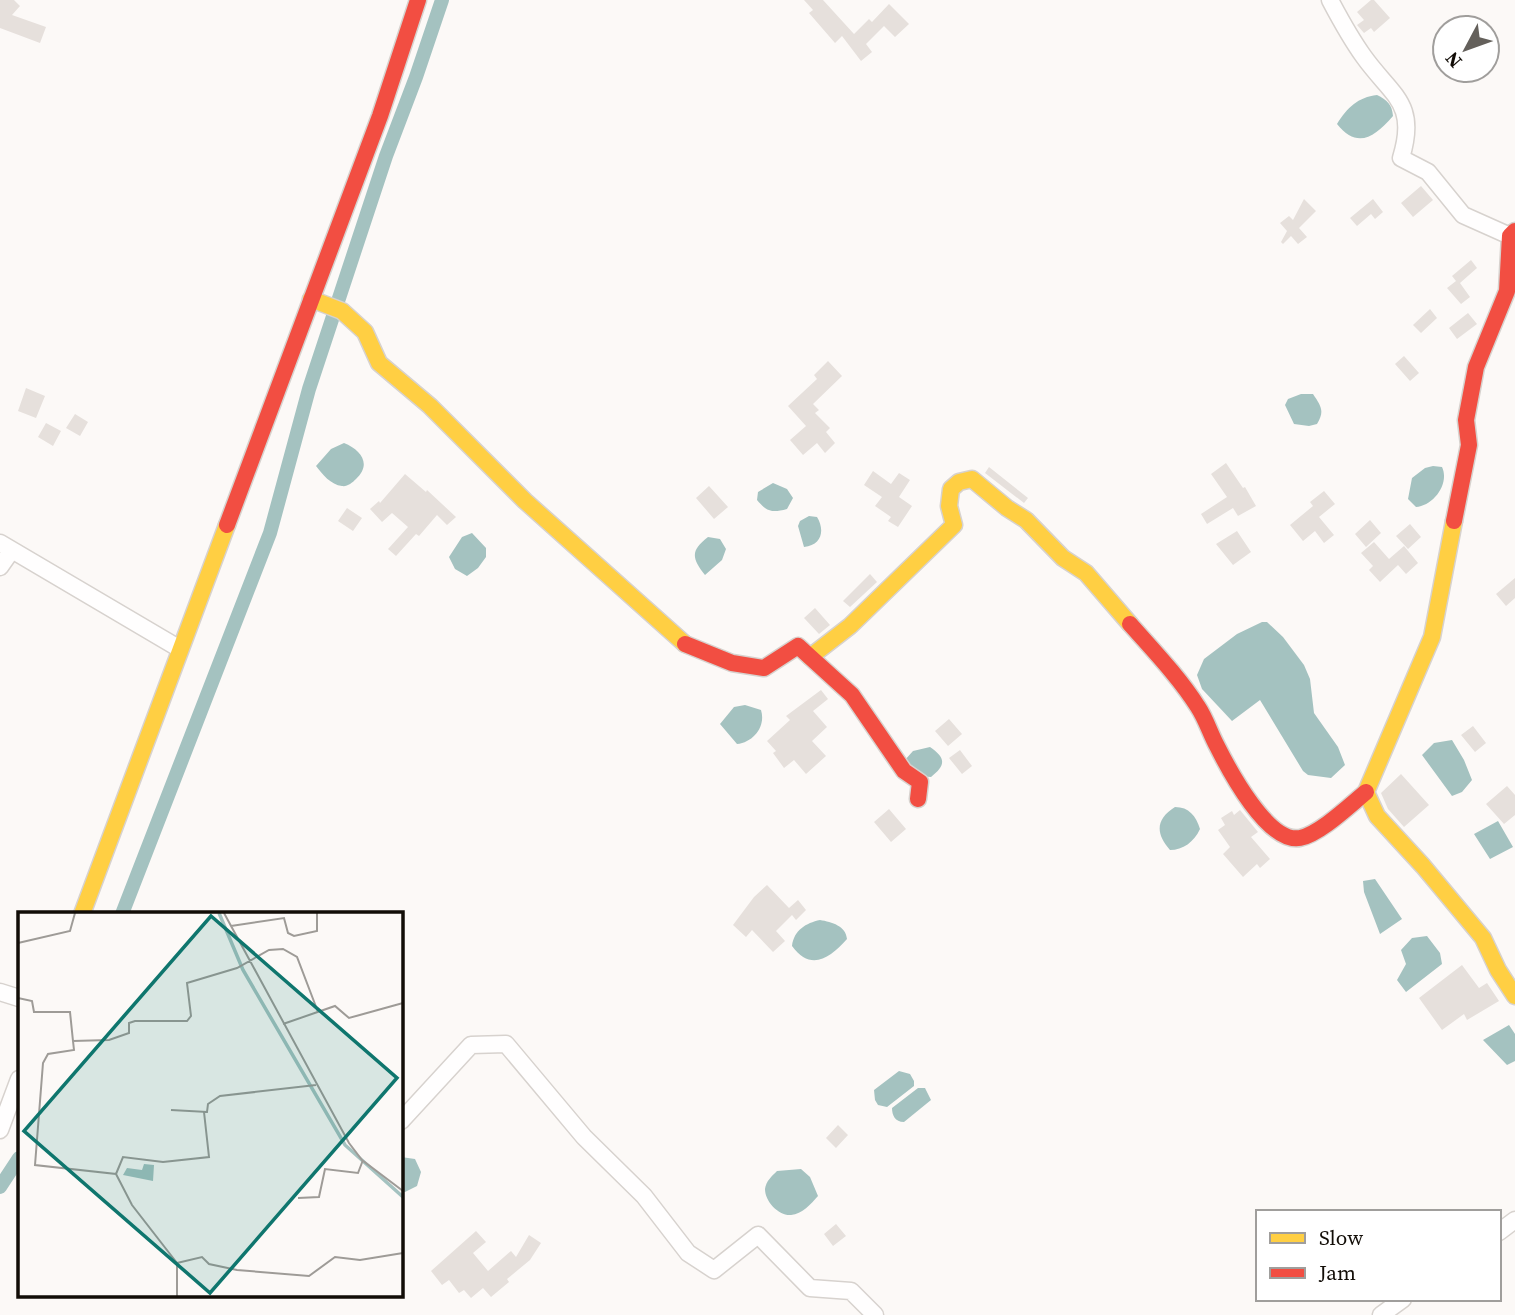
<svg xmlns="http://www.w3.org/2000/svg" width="1515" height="1315" font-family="'Source Serif 4',serif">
	<rect width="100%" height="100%" fill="#fcf9f7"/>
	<!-- water -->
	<path fill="#a4c2c0" d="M 1377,95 C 1387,100 1392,104 1393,116 C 1374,138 1357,149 1337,124 C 1347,108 1358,97 1377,95 Z
		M 1301,394 L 1313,394 C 1321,406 1325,411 1317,424 L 1309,426 L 1294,424 L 1285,405 L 1288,399 Z
		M 344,443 C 361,450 372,464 356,479 C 352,483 347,487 342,486 C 331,485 322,474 316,466 L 331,449 Z
		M 1433,466 L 1442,467 C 1450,484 1433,506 1416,507 L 1408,499 L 1412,478 L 1425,468 Z
		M 773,483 L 787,489 L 793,498 L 787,509 C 772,513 767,512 757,500 L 758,492 Z
		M 809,516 L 817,517 C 825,530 822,545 804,547 L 798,526 L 800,521 Z
		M 472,533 L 486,548 L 486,557 L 478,568 L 467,576 L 455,569 L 449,557 L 462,537 Z
		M 708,537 L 720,539 L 726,549 L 722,560 L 705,575 C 691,558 691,550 708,537 Z
		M 1262,622 L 1267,622 L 1283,637 L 1304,665 L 1310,679 L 1314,713 L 1338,747 L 1345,765 L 1331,778 L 1308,775 L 1303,771 L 1260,700 L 1232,721 L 1202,689 L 1197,675 L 1204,659 L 1237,634 Z
		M 745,705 L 761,710 C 766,726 754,742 737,744 L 720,724 L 734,707 Z
		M 1452,740 L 1464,760 L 1472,780 L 1462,792 L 1452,796 L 1422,755 L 1434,743 Z
		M 930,747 C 946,758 946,765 931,777 L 918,776 L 904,761 L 913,751 Z
		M 1175,807 C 1189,807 1196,816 1200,829 C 1194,842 1183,850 1170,850 C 1155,833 1156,819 1175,807 Z
		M 1498,821 L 1513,847 L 1490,859 L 1474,834 Z
		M 1375,879 L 1402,919 L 1380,934 L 1364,892 L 1363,881 Z
		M 820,920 C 832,922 846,926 847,939 C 830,958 811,972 792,946 C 794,930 806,923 820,920 Z
		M 1427,936 L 1440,953 L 1442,964 L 1406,992 L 1397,980 L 1406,964 L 1401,950 L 1412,938 Z
		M 1509,1025 L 1515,1034 L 1515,1061 L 1507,1065 L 1483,1040 Z
		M 899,1071 L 910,1074 L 914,1081 L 914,1086 L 887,1107 L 878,1105 L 875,1100 L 874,1090 Z
		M 918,1088 L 925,1088 L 931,1100 L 904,1122 C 895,1122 892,1115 892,1108 Z
		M 401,1157 L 415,1159 L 421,1172 L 417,1186 L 405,1192 L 401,1191 Z
		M 801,1169 L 810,1177 L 818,1196 C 811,1204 802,1214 791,1215 C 779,1216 765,1202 765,1189 C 766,1181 772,1176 777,1171 Z"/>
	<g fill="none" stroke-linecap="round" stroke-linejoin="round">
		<!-- canal -->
		<path stroke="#a4c2c0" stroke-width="14" d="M 122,914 L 270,533 L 309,389 L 386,156 L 416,77 L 442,0
			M 0,1187 L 19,1158"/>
	</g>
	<!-- building -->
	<path fill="#e6e0dc" d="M 0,0 L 14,0 L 20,6 L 12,15 L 46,27 L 40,43 L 0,28 Z
		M 804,0 L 823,0 L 854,34 L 869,19 L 872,22 L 889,4 L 909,24 L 895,37 L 884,26 L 866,44 L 872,52 L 861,61 L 842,36 L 835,43 L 809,13 L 813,10 Z
		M 1371,0 L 1374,0 L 1390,18 L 1374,32 L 1371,28 L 1364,33 L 1357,25 L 1364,20 L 1357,12 Z
		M 1421,186 L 1433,200 L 1413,217 L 1401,203 Z
		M 1304,199 L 1316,211 L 1299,228 L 1307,237 L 1298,244 L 1291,236 L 1283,244 L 1281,242 L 1287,231 L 1280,223 L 1289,216 L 1293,220 Z
		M 1373,199 L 1383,212 L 1375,219 L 1371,214 L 1357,226 L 1350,218 Z
		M 1471,260 L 1477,268 L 1460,283 L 1470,297 L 1461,304 L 1447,288 L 1456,281 L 1452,276 Z
		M 1430,309 L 1437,318 L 1421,333 L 1413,325 Z
		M 1468,313 L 1477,324 L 1457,339 L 1449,328 Z
		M 1404,356 L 1419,373 L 1410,381 L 1395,364 Z
		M 828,361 L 842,376 L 813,404 L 819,410 L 815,413 L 830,428 L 826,432 L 835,443 L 825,453 L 817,443 L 803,455 L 790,440 L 806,426 L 788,406 L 817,379 L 814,375 Z
		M 26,388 L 45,396 L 36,418 L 18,411 Z
		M 75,414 L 88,422 L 80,436 L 66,428 Z
		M 46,423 L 61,431 L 53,446 L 38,437 Z
		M 1226,463 L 1243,488 L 1245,487 L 1256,506 L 1238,516 L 1233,508 L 1207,524 L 1201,514 L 1227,497 L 1211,474 Z
		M 989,467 L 1028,498 L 1024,503 L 985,473 Z
		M 873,471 L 891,484 L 899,473 L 910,480 L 899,497 L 912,506 L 898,527 L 888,521 L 891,517 L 875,506 L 882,497 L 864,485 Z
		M 405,474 L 426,492 L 427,490 L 456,517 L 447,525 L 437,515 L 419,536 L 416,534 L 396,556 L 388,549 L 408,527 L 392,513 L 382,522 L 370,509 L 379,501 L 380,503 Z
		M 709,486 L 728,507 L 714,519 L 696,498 Z
		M 1324,491 L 1335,504 L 1319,517 L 1334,535 L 1324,543 L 1315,531 L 1303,541 L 1290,525 L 1313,506 L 1310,502 Z
		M 347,508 L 362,518 L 353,531 L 338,521 Z
		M 1370,520 L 1381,533 L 1366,547 L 1355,534 Z
		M 1410,524 L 1421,537 L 1408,549 L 1396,536 Z
		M 1237,531 L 1251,552 L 1233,565 L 1216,544 Z
		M 1374,542 L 1389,559 L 1404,546 L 1418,563 L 1406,574 L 1398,565 L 1380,582 L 1369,570 L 1373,566 L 1361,553 Z
		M 870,574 L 877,582 L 850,607 L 843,601 Z
		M 1515,578 L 1515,598 L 1506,606 L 1496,594 Z
		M 815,608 L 830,625 L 819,634 L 804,618 Z
		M 821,690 L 828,699 L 813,711 L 827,727 L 812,741 L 826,756 L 806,774 L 794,760 L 784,768 L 773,753 L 776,751 L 767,741 L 790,720 L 786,716 Z
		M 949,719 L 962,734 L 948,746 L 935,731 Z
		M 1473,726 L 1486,743 L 1475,752 L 1461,735 Z
		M 960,750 L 972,766 L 962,774 L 949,758 Z
		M 1401,774 L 1429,805 L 1404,827 L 1388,809 L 1381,793 Z
		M 1507,786 L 1515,795 L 1515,815 L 1504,824 L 1486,804 Z
		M 889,809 L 906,829 L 891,842 L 874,822 Z
		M 1240,810 L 1258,832 L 1251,837 L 1270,859 L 1260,868 L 1257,864 L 1243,877 L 1223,854 L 1230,847 L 1218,830 L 1225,825 L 1221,818 L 1232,811 L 1234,815 Z
		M 767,885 L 789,908 L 798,900 L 806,910 L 796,920 L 792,915 L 776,931 L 785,941 L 773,952 L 752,930 L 746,937 L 733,925 L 754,897 Z
		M 1462,965 L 1479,988 L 1487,983 L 1499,1001 L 1467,1020 L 1464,1014 L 1442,1030 L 1419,998 Z
		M 838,1125 L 848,1135 L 836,1148 L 826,1138 Z
		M 836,1224 L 846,1236 L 833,1246 L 824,1234 Z
		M 476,1231 L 486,1242 L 473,1253 L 488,1271 L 511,1251 L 516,1257 L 529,1235 L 541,1243 L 530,1260 L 507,1279 L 509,1282 L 491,1297 L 483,1288 L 471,1298 L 464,1290 L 459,1293 L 449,1280 L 442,1285 L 431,1271 Z"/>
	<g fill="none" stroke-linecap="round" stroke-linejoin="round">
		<defs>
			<path id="street" d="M 1330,0 C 1340,19 1351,39 1364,57 C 1392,96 1418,103 1401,158 L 1428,172 L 1463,215 L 1510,236
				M 0,543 L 180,649
				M 0,567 L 12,550
				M 0,992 L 19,998
				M 401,1121 L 471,1045 L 506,1044 L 584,1137 L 644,1196 L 688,1253 L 714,1270 L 758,1235 L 810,1288 L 851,1291 L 875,1315
				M 0,1130 L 19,1079
				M 1499,1232 L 1515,1220
				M 1381,1315 L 1403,1299"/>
			<path id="slow" d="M 311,299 L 342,311 L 365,332 L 379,363 L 430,406 L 525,501 L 685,644
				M 1454,521 L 1432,637 L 1366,792 L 1377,816 L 1423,866 L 1483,938 L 1498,970 L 1515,996
				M 810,657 L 850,626 L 954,525 L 949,506 L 951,489 L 959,482 L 972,479 L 1007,508 L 1026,520 L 1063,558 L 1086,573 L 1130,624
				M 82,914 L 227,525"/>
			<path id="jam" d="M 1454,521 L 1469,445 L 1466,420 L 1476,367 L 1507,291 L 1510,236 L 1515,231
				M 227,525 L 380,116 L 418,0
				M 1130,624 C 1153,650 1179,677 1198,707 C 1206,719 1210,733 1217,746 C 1229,770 1268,844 1300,838 C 1320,834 1350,805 1366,792
				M 685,644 L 732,663 L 764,668 L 798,646 L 852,695 L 904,771 L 920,782 L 918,799"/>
		</defs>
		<!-- street casing -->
		<use href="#street" stroke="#d7d2ce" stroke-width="19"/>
		<!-- slow casing -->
		<use href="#slow" stroke="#d7d2ce" stroke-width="19"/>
		<!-- jam casing -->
		<use href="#jam" stroke="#d7d2ce" stroke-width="19"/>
		<!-- street -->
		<use href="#street" stroke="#fffefe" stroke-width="16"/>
		<!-- slow -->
		<use href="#slow" stroke="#ffcf43" stroke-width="16"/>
		<!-- jam -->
		<use href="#jam" stroke="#f24e42" stroke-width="16"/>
	</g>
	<!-- overview -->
	<g transform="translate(18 912)">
		<rect width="385" height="385" fill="#fcf9f7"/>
		<path d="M 126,252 L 136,253 L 135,269 L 105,263 L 109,256 L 124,258 Z" fill="#a4c2c0"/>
		<path fill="none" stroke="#a4c2c0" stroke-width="3.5" d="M 201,1 L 225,58 L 327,233 L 385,285"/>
		<path fill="none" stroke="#9e9b97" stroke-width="2" d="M 206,1 L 331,231 L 344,248 L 385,279M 213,14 L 266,6 L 270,21 L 276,24 L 299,19 L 299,1M 0,31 L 52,19 L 57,1M 0,86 L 14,89 L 16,100 L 52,100 L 55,129 L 91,128 L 111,121 L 111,111 L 117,109 L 169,109 L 173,104 L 169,71 L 219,56 L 251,38 L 265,37 L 279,45 L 300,100M 265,112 L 317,94 L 331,106 L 385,91M 55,129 L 56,138 L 30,142 L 25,151 L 17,253 L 98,262 L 114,293 L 159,351 L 159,384M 153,198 L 189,200 L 190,192 L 202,184 L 298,173M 98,262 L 105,245 L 145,250 L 191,245 L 186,200M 280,286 L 301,285 L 307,257 L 340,261 L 345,248M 159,351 L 184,345 L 191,352 L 219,358 L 291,364 L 317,345 L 342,348 L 385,341"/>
		<path fill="#0f766e" fill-opacity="0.15" stroke="#0f766e" stroke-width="3.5" d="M 193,4 L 379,166 L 192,381 L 6,219 Z"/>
		<rect width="385" height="385" fill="none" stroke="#120d07" stroke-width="3.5"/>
	</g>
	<!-- legend -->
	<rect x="1256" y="1210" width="245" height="91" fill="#ffffff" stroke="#a09e9c" stroke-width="2"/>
	<rect x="1270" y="1233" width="35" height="10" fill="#ffcf43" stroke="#a09e9c" stroke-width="2"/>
	<text x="1319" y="1245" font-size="21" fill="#120d07">Slow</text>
	<rect x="1270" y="1268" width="35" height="10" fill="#f24e42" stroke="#a09e9c" stroke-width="2"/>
	<text x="1319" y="1280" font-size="21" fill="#120d07">Jam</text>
	<!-- north arrow -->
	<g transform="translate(1466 49) rotate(229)"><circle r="33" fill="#ffffff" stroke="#a09e9c" stroke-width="2"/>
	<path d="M0-5L12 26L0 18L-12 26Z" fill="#64605b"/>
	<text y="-10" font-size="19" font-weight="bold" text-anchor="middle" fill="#120d07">N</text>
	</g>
</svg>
